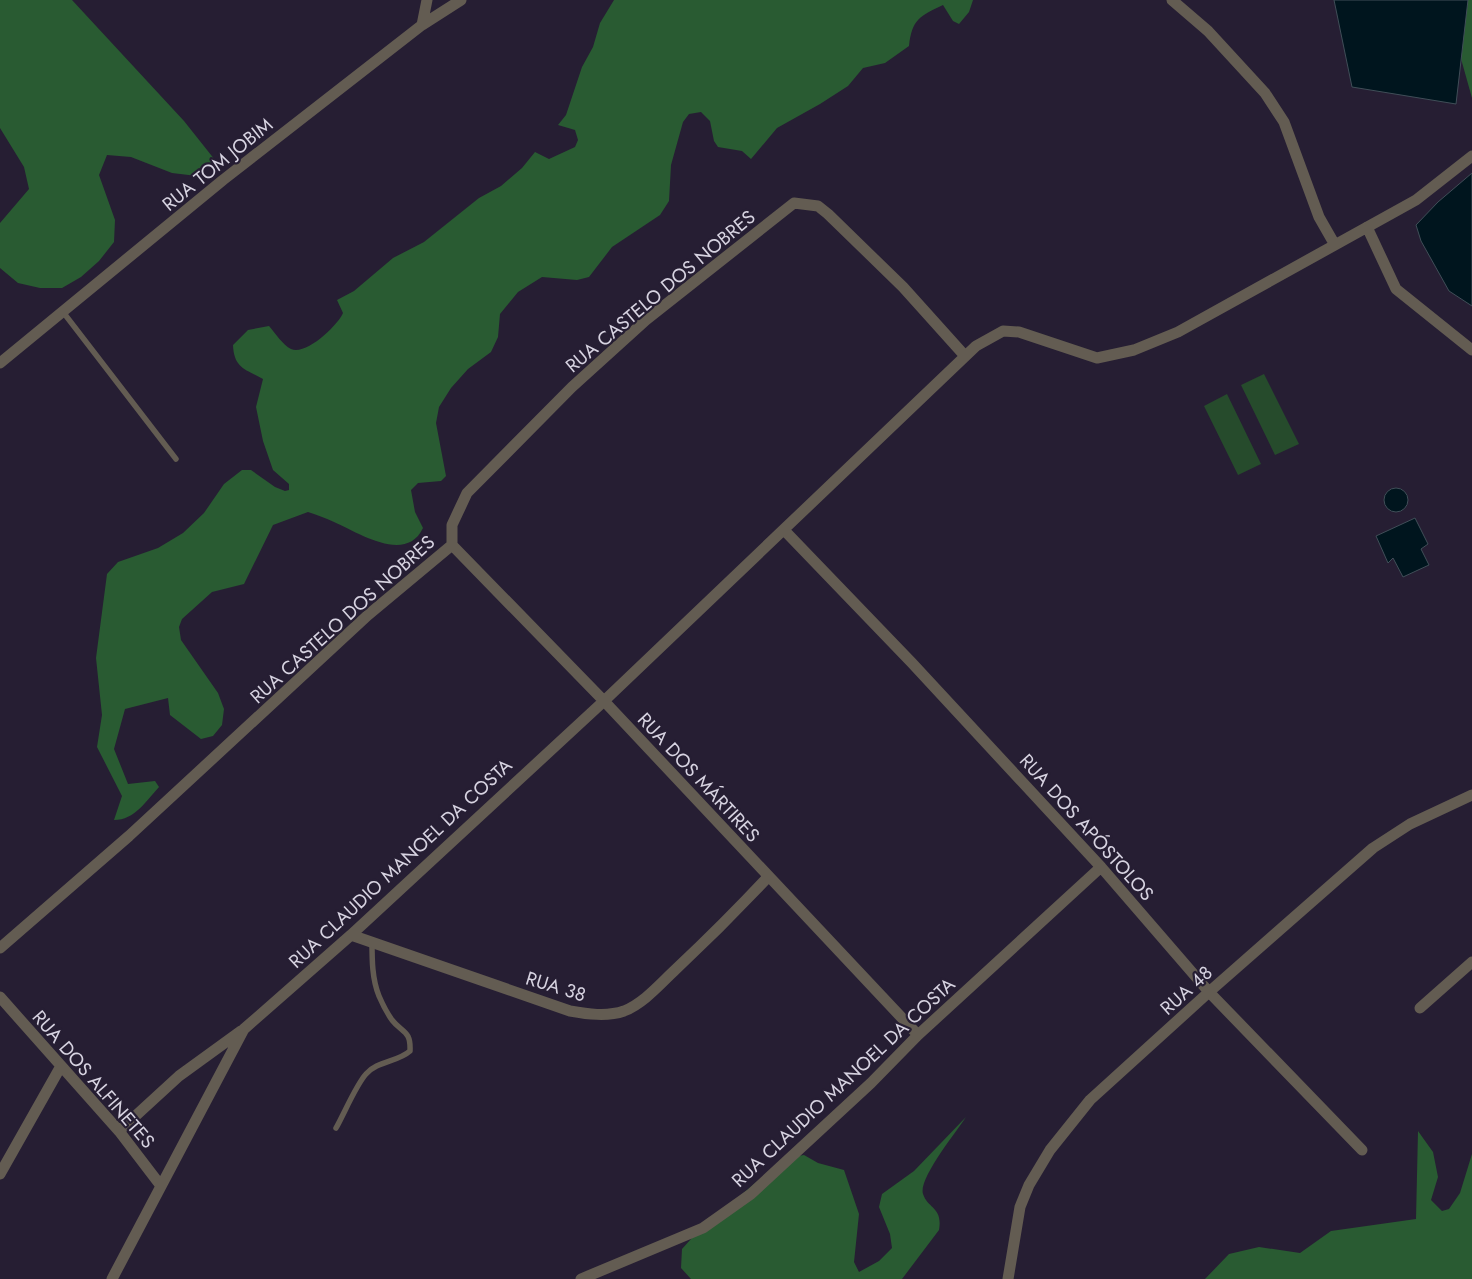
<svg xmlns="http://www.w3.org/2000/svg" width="1472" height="1279" font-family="Jost,sans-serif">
	<rect width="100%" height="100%" fill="#261e33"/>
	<!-- green -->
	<path fill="#264b2c" d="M 1264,374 L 1299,444 L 1275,455 L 1241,385 Z
		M 1227,394 L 1261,464 L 1238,475 L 1204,406 Z"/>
	<!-- forest -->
	<path fill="#295b32" d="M 0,0 L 72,0 L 184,121 L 215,160 L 197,176 L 172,173 L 131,157 L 107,155 L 99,175 L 115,220 L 114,242 L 99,261 L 81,277 L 62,288 L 40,288 L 18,283 L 0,268 L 0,223 L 29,189 L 24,167 L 0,128 Z
		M 614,0 L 973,0 L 969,12 L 959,24 L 953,21 L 943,5 C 920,16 912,19 909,46 L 885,63 L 863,68 L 848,86 L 820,104 L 777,128 L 751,159 L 742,151 L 718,147 L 714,141 L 710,121 L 701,112 L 689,114 L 683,122 L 671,165 L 669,201 L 660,215 L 612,247 L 589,277 L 577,280 L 542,277 L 518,292 L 500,314 L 498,337 L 491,352 L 468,369 L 451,388 L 439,407 L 436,423 L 446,476 L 441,481 L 418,483 L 411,490 L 415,512 L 423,528 C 406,564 359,533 334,522 C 326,518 317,515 308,512 L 273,525 L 244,584 L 212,592 L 182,619 L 179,627 L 181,640 L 218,693 L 224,709 L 222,725 L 213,736 L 201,739 L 170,715 L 168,698 L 125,709 L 114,749 L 128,784 L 155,781 L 159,787 C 146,801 135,820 114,820 L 122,796 L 97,747 L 102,715 L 96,658 L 107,574 L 118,562 L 158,548 L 183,533 L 204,513 L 224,484 L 242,470 L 251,470 L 275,487 L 285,491 L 289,490 L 289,484 L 273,470 L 263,441 L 256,407 L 263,379 C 245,369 234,368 233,345 L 248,330 L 269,326 C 275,333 283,345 291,349 C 306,356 338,325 343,313 L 337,300 L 354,291 L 393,258 L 424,242 L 479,198 L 501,186 L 522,168 L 535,152 L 549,159 L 575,147 L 578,140 L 575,130 L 558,125 L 566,115 L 582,67 L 593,47 L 600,23 Z
		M 1457,0 L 1472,0 L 1472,98 L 1458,48 Z
		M 966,1117 C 957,1131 918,1179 923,1194 C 928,1209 943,1207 939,1230 L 902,1279 L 691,1279 L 681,1268 L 682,1249 L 700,1229 L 771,1170 L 792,1157 L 804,1155 L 818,1163 L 844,1170 L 859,1214 L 854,1262 L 859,1272 L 879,1261 L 892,1248 L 890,1234 L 879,1207 L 882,1194 L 914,1171 Z
		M 1418,1131 L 1433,1152 L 1438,1177 L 1431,1200 L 1442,1211 L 1449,1209 L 1460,1193 L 1472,1154 L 1472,1279 L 1205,1279 L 1229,1254 L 1259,1247 L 1300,1253 L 1331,1231 L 1416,1219 Z"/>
	<!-- water -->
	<path fill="#00151e" stroke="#404e58" d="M 1334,0 L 1468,0 L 1456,104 L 1352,87 Z
		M 1472,173 L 1472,306 L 1449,291 L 1421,241 L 1416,225 L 1438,202 Z
		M1384 500a12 12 0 1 1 24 0a12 12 0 1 1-24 0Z
		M 1415,518 L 1428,544 L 1421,549 L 1429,565 L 1403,577 L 1393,558 L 1388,563 L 1376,536 Z"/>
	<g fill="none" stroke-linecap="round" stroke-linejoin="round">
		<!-- service -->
		<path stroke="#635c52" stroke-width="5.5" d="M 63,312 L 176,459
			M 336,1128 C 344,1114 356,1085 366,1074 C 377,1061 398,1062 410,1051 C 411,1030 402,1033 392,1020 C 387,1013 382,1003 379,996 C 372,979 372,959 372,942"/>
		<!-- minor -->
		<path stroke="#635c52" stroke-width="11" d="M 1172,0 L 1208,31 L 1265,93 L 1284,122 L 1319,217 L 1335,245
			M 422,25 L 427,0
			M 1367,227 L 1396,289 L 1472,350
			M 0,363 L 223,180 L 422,25 L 461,0
			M 784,530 L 912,663 L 1101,867 L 1209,992 L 1362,1150
			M 452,545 L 604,701 L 918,1035
			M 351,935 L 570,1011 C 587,1014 607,1017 624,1011 C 644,1003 660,984 675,970 C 707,940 738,909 768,877
			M 0,948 L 129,836 L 368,615 L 452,545 L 452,525 L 467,493 L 572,387 L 646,320 L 794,203 L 818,206 L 828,214 L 903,287 L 965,356
			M 0,997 L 119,1131 L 161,1186
			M 1420,1008 L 1472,962
			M 119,1131 L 179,1076 L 241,1031
			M 0,1174 L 61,1066
			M 112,1279 L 244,1029 L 351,935 L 604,701 L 976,346 L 1003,331 L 1019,332 L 1097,358 L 1134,350 L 1178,332 L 1416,200 L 1472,156
			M 581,1279 L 703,1228 L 751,1194 L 871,1083 L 918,1035 L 1101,867
			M 1008,1279 L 1020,1207 L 1029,1185 L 1050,1150 L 1090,1100 L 1209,992 L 1373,848 L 1410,824 L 1472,795"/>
	</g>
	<g text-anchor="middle" stroke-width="4.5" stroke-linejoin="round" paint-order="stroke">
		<!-- street labels -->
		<g font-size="19" fill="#d7d3e1" stroke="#261e33">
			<text transform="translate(217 164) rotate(-39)" y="7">RUA TOM JOBIM</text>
			<text transform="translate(660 291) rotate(-40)" y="7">RUA CASTELO DOS NOBRES</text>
			<text transform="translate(342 619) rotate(-42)" y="7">RUA CASTELO DOS NOBRES</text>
			<text transform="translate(699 777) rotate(47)" y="7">RUA DOS MÁRTIRES</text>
			<text transform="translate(1087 827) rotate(48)" y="7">RUA DOS APÓSTOLOS</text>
			<text transform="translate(400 863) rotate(-43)" y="7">RUA CLAUDIO MANOEL DA COSTA</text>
			<text transform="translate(556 986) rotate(17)" y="7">RUA 38</text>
			<text transform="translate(1186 990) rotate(-42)" y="7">RUA 48</text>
			<text transform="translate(94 1079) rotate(49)" y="7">RUA DOS ALFINETES</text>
			<text transform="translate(843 1082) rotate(-43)" y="7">RUA CLAUDIO MANOEL DA COSTA</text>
		</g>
	</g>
</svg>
